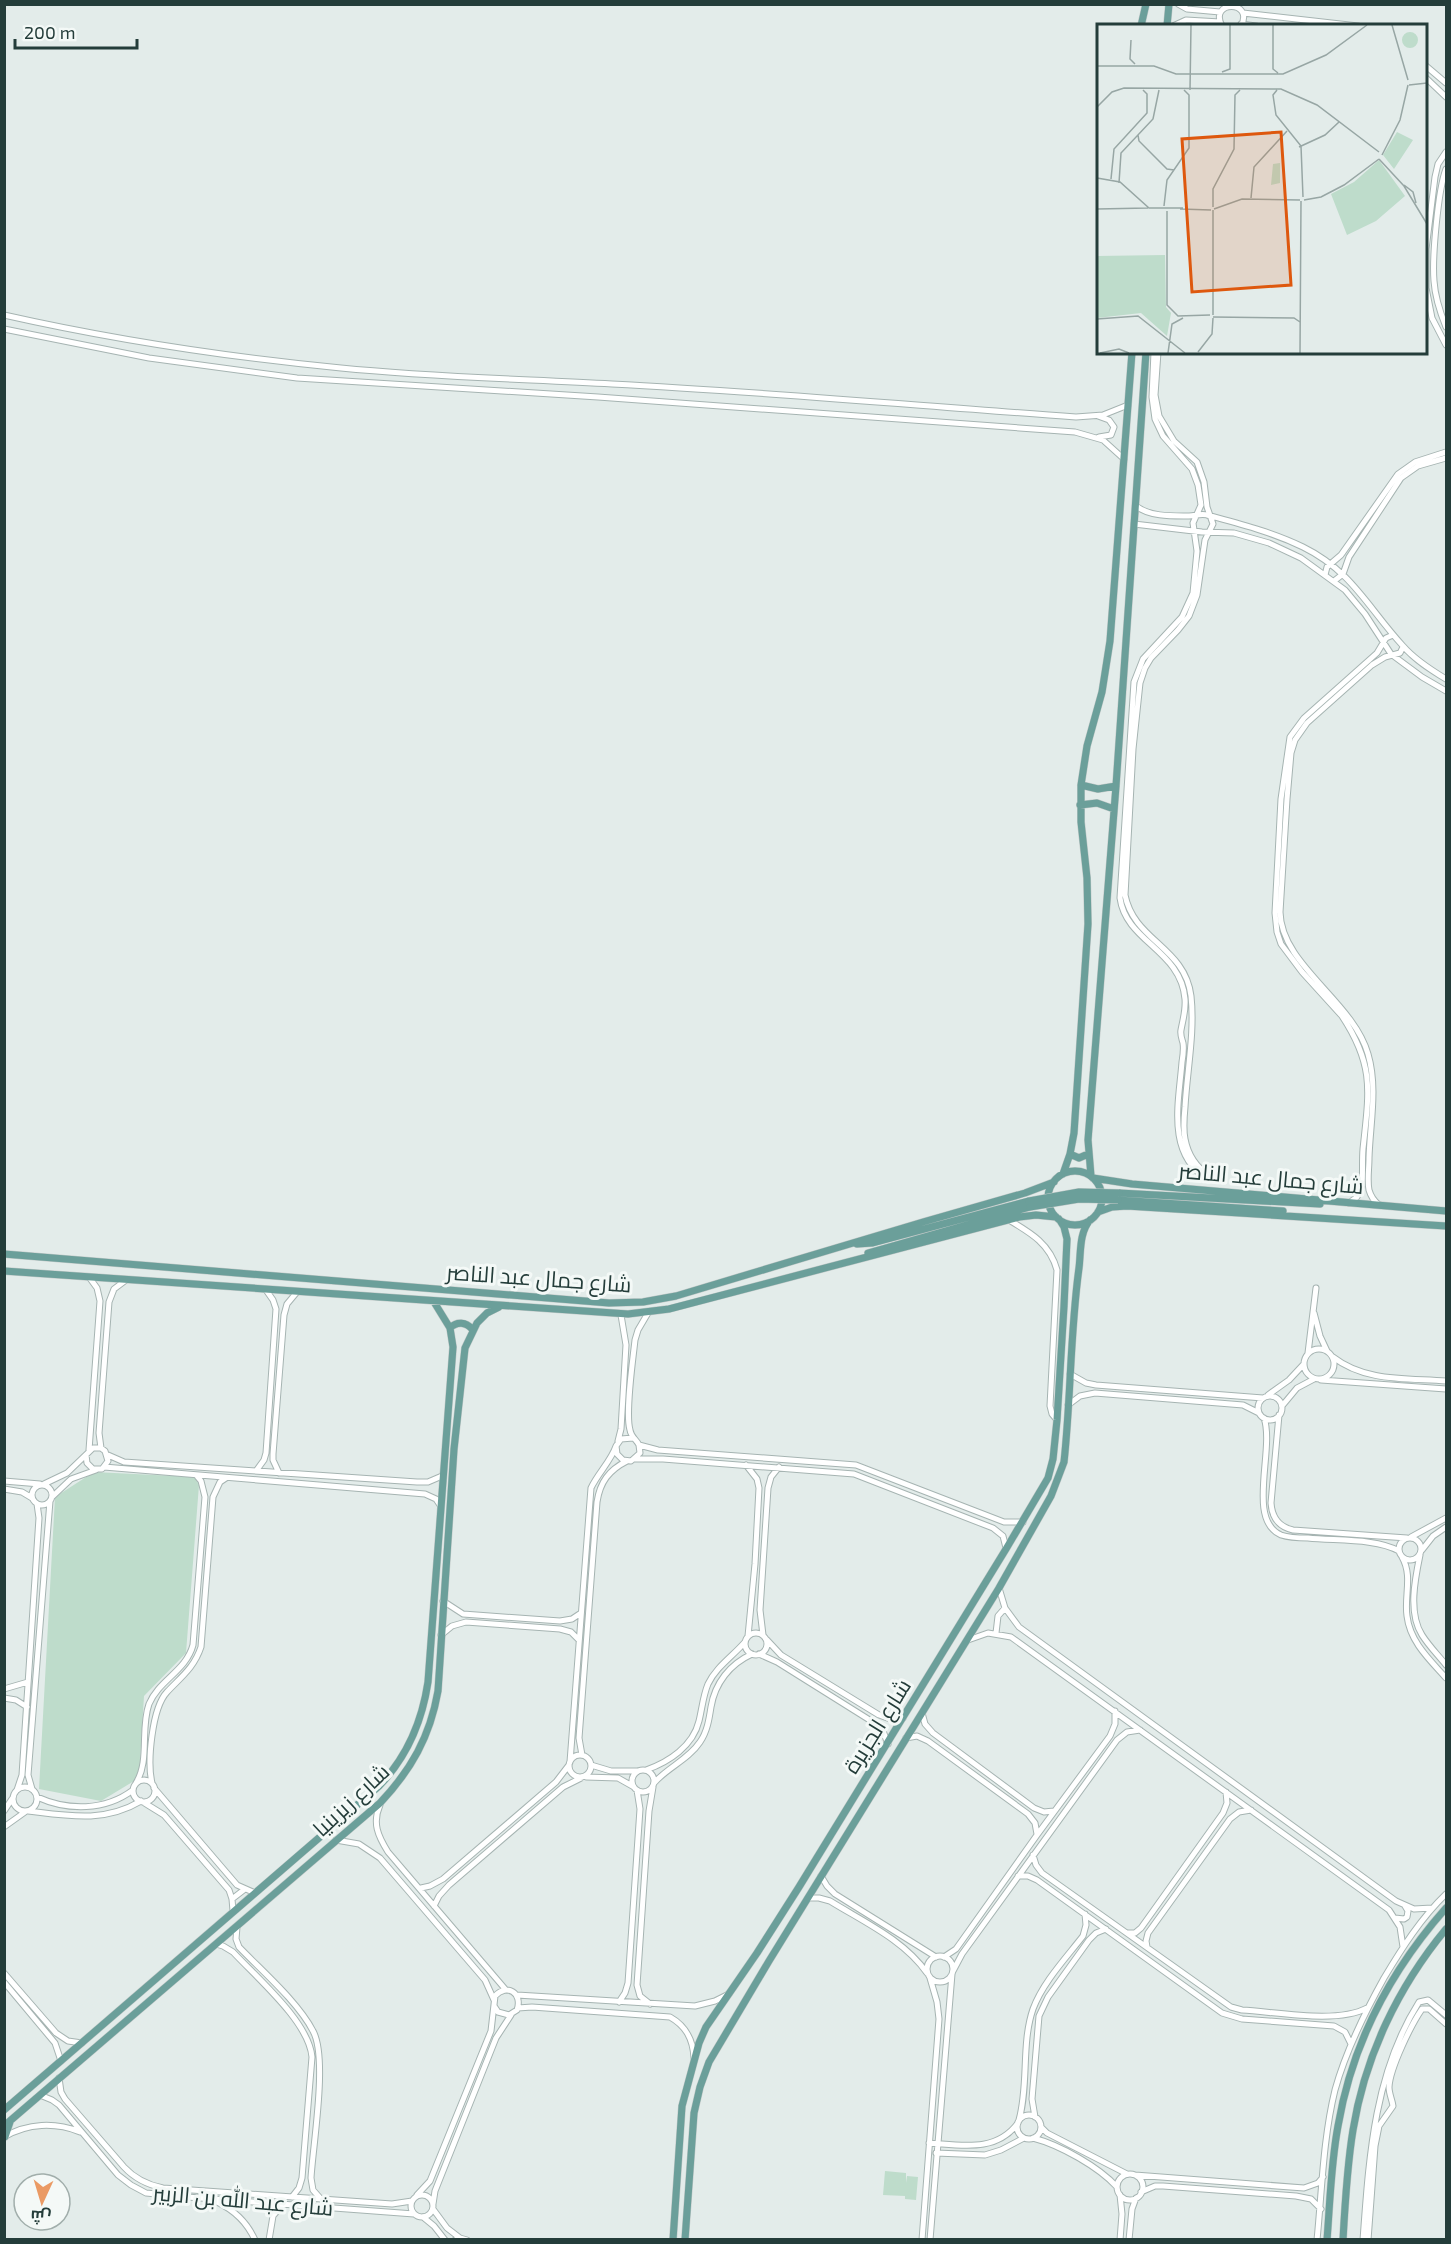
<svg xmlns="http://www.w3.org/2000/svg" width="1451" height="2244" font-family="'Exo 2',Cairo,sans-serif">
	<rect width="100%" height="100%" fill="#e3ecea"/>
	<!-- green -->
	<path fill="#bedccb" d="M 94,1472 L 195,1477 L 199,1485 L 186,1653 L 144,1696 L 139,1778 L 101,1801 L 39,1789 L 55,1497 Z
		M 885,2171 L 906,2173 L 906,2183 L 907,2176 L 918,2177 L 916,2200 L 905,2199 L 905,2196 L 883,2195 Z"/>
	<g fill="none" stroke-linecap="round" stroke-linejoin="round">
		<defs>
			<path id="minor" d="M 1178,4 L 1187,9 L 1220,12
				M 1243,13 L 1358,26
				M 1241,24 L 1256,26
				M 1173,26 L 1186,20 L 1220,22
				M 1222,26 C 1208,0 1255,0 1241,26
				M 1426,66 L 1446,83
				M 1426,78 L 1446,97
				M 1446,169 C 1438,190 1432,258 1434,281 C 1435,297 1440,312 1446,327
				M 1426,288 L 1426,249 L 1435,177 L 1438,164 L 1446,152
				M 1426,288 L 1432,318 L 1446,345
				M 4,315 C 115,340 228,357 341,368 C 431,377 522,379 612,384 C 767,392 921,406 1076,417 L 1103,415 L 1128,405
				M 4,329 L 149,358 L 297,378 L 598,397 L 1075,432 L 1103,440 L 1124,459
				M 1154,352 L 1152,397 L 1155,419 L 1163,436 L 1192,469 L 1198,485 L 1201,505 L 1193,523 L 1197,551 L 1193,593 L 1182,617 L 1143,659 L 1134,682 L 1120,898 C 1126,942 1181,950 1185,999 C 1186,1010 1183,1019 1181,1030 C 1180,1035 1182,1039 1183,1043 C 1184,1049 1183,1056 1182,1062 C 1179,1102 1166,1153 1207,1179 L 1210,1179 L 1210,1176
				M 1158,352 L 1155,395 L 1159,416 L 1174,441 L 1197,462 L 1204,482 L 1207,507 L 1213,524 L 1205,540 L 1197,595 L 1189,616 L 1178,630 L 1151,658 L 1145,668 L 1140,683 L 1133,749 L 1125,895 C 1134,941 1185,947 1191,996 C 1195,1032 1187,1071 1185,1107 C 1184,1117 1183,1129 1185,1139 C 1188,1155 1197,1168 1210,1176
				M 1098,416 L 1109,420 L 1114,427 L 1111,435 L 1099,437
				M 1136,506 C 1150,517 1173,516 1189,516 C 1195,516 1201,513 1207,515 C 1240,524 1272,532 1303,547 C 1352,571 1368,608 1403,646 C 1415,660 1431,670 1446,679
				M 1134,524 L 1202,532 L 1234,533 L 1269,543 L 1301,558 L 1345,590 L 1365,614 L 1391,654 L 1422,677 L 1446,691
				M 1325,575 L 1327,567 L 1341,555 L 1398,474 L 1415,462 L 1446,452
				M 1334,581 L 1343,574 L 1349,557 L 1401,478 L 1418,466 L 1446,458
				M 1349,1203 L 1357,1197 L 1362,1185 C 1363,1173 1362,1161 1363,1149 C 1369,1092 1375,1066 1342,1016 L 1302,972 L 1281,944 L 1277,932 L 1275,913 L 1281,799 L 1290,737 L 1304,718 L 1377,653 L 1386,638 L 1393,635
				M 1379,1205 C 1374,1201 1371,1197 1369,1190 C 1367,1180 1369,1169 1369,1158 C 1370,1124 1378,1088 1368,1054 C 1353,1001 1281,965 1280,912 L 1287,799 L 1291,753 L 1295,740 L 1307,723 L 1372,665 L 1385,657 L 1400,653 L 1403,647
				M 1009,1220 C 1031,1233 1050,1244 1057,1270 L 1050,1406 L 1052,1414 L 1057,1420
				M 1314,1313 L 1320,1336 L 1327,1351
				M1304 1364a15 15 0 1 1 30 0a15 15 0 1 1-30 0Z
				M 1308,1353 L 1316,1288
				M 1333,1357 C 1365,1382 1407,1378 1446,1381
				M 1070,1374 L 1086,1383 L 1096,1385 L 1263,1398
				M 1321,1380 L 1446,1389
				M 1268,1395 L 1289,1380 L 1303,1365
				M1258 1408a12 12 0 1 1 24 0a12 12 0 1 1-24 0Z
				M 1068,1405 L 1080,1396 L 1095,1393 L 1243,1405 L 1259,1413
				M 1282,1406 L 1297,1388 L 1314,1379
				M 1279,1415 L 1271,1503 C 1272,1518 1279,1527 1293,1530 L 1407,1538
				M 1264,1418 C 1275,1449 1246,1520 1281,1535 C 1290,1538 1299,1538 1308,1538 C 1335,1541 1376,1538 1399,1551
				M 633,1438 L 621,1439 L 616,1446 L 617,1454 L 623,1460 L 631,1461 L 640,1453 L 639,1445 C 636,1439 631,1437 630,1430 C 625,1413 633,1359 635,1340 L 638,1330 L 648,1313
				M 618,1441 L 621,1429 L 626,1345 L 621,1315
				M 639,1445 L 658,1450 L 856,1465 L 1004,1522 L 1023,1522
				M 101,1448 L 99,1433 L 109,1302 L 114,1289 L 126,1280
				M 89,1450 L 100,1301 L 97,1288 L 89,1277
				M 108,1455 L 124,1462 L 417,1482 L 428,1482 L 442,1476
				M 635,1459 L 663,1459 L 854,1474 L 993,1528 L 1003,1536 L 1006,1548
				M 746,1465 L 757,1479 L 759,1488 L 755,1564 L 748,1636
				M 104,1467 L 425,1494 L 436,1499 L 440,1505
				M 256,1471 L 264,1460 L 266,1453 L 276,1309 L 273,1300 L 266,1290
				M 279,1473 L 273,1460 L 273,1454 L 284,1315 L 287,1304 L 297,1292
				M 4,1481 L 40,1484
				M 44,1484 L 67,1473 L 93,1448 L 101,1448 L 105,1451 L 108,1461 L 102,1469 L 93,1469 L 87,1463 L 86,1455
				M32 1495a10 10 0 1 1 20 0a10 10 0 1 1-20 0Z
				M 4,1489 L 22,1492 L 32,1498
				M 52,1497 L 71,1479 L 96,1470
				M 1411,1537 L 1446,1518
				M1399 1549a11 11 0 1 1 22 0a11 11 0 1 1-22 0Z
				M 1422,1550 L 1433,1536 L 1446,1527
				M 1420,1555 C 1415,1579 1408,1613 1422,1635 C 1429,1646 1438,1655 1446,1665
				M 1402,1557 C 1413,1576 1404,1596 1407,1616 C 1410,1642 1430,1660 1446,1678
				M 999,1588 L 1005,1608 L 1019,1627 L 1396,1901 L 1414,1909 L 1432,1908
				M 443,1601 L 463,1614 L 560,1621 L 572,1619 L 581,1613
				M745 1644a11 11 0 1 1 22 0a11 11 0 1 1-22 0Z
				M 996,1633 L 998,1616 L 1005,1608
				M 441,1635 L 452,1626 L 466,1622 L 560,1629 L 571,1632 L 579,1640
				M 763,1635 L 760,1610 L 768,1488 L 771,1477 L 779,1467
				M 767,1640 L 781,1655 L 879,1715 L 890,1719 L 903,1718
				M 968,1640 L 988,1633 L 1011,1637 L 1389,1910 L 1400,1927 L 1403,1947
				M 759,1654 L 777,1662 L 876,1724 L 883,1731 L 888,1744
				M 4,1689 L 28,1682
				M 4,1698 L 16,1700 L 27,1707
				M 922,1713 L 925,1724 L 933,1733 L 1034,1808 L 1044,1812 L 1054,1811
				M 906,1738 L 917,1736 L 928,1741 L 1028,1814 L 1035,1823 L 1037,1834
				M569 1766a11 11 0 1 1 22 0a11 11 0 1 1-22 0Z
				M 582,1755 L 579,1738 L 597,1502 C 600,1482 609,1470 627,1461
				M 570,1762 L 591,1488 C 598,1473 611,1461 616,1446
				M 591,1765 L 611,1771 L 637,1771
				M632 1781a11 11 0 1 1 22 0a11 11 0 1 1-22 0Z
				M 646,1770 C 669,1762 693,1746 699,1721 C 702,1709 703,1696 708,1684 C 716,1667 733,1656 745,1642
				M 586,1777 L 618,1778 L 634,1787
				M133 1791a11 11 0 1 1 22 0a11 11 0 1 1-22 0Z
				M 136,1783 C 150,1761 140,1729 149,1704 C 159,1680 186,1671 193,1645 L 205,1497 L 201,1481 L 196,1475
				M 152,1783 C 147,1762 152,1708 167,1692 C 181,1677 194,1668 201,1647 L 213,1497 L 220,1482 L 226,1478
				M 654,1783 C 668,1767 688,1760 700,1742 C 707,1732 709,1720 711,1707 C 715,1683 730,1664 752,1654
				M13 1799a12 12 0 1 1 24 0a12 12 0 1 1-24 0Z
				M 154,1788 L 237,1885 L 255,1893
				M 32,1789 L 28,1775 L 50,1501
				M 17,1790 L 22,1775 L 39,1518 L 37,1504
				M 37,1797 C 68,1811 105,1811 133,1790
				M 143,1802 L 164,1815 L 229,1890 L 232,1899 L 233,1911
				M 380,1805 C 372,1823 378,1836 388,1852 L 506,1990
				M 4,1811 L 12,1799
				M 28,1811 C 69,1816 104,1823 141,1801
				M 4,1827 L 25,1812
				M 336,1840 L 359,1844 L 380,1858 L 485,1980 L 494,2000
				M 1033,1855 L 1036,1865 L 1042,1873 L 1231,2007 L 1242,2010 C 1277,2012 1337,2024 1367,2008
				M 821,1876 L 827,1886 L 835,1894 L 936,1957
				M 1018,1876 L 1028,1876 L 1037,1880 L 1222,2013 L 1242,2019 L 1334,2026 L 1345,2032 L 1351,2044
				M 421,1888 L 430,1886 L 443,1879 L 556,1782 L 569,1765
				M 808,1898 L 819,1898 L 830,1901 C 864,1922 904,1940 927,1973
				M 232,1899 L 245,1889
				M 434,1906 L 439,1896 L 449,1885 L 563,1787 L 581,1778
				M 1395,1918 L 1404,1919 L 1407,1917 L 1408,1911 L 1405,1906
				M 237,1927 L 236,1939 L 239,1947 C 262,1971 298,2002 313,2031 C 328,2058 313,2144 311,2178 L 313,2190 L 320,2198
				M 1128,1933 L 1135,1933 L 1141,1928 L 1223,1813 L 1227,1803 L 1226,1792
				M 216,1944 L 223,1946 L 233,1952 C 257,1978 309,2022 312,2057 L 302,2178 L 299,2188 L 292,2197
				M 1147,1947 L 1146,1941 L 1148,1933 L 1230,1819 L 1239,1812 L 1251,1810
				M927 1969a13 13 0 1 1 26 0a13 13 0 1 1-26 0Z
				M 944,1957 L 956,1949 L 1037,1835 L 1110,1736 L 1115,1724 L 1115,1711
				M 953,1971 L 962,1954 L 1117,1740 L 1127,1732 L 1140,1730
				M 4,1973 L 56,2033 L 68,2041 L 82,2043
				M 4,1982 L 55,2043 L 61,2061
				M 517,1995 L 695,2006 L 715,2001 L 729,1994
				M 619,2002 L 625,1993 L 628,1983 L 640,1809 L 637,1790
				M 650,2004 L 640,1996 L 637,1985 L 649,1811 L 653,1787
				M 518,2008 L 532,2007 L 670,2017 C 686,2026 693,2039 694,2058
				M 59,2078 L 61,2092 L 65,2099 L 124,2167 C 135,2179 148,2185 163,2188 L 392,2204 L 412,2201
				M 40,2095 L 52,2100 L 59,2105 L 118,2175 L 131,2185 L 146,2193 L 187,2197 L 414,2214
				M1017 2127a12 12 0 1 1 24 0a12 12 0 1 1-24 0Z
				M 1035,2117 L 1032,2099 L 1039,2016 L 1048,1997 L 1089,1940 L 1096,1933 L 1106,1929
				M 1019,2120 C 1029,2084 1021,2044 1033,2009 C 1043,1982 1066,1958 1083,1936 L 1086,1925 L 1085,1914
				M 1041,2127 L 1047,2133 L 1127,2174
				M 4,2137 C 28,2123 55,2122 80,2132
				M 1033,2138 C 1060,2145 1099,2167 1117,2187
				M 929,2143 C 961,2145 996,2153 1018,2123
				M 936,2153 L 985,2155 L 1001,2150 L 1024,2138
				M1117 2187a13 13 0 1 1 26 0a13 13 0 1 1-26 0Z
				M 1135,2175 L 1304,2188 L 1318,2183 L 1323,2177
				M 1141,2192 L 1155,2186 L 1163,2186 L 1296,2196 L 1311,2199 L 1321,2209
				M411 2206a11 11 0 1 1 22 0a11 11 0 1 1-22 0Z
				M 417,2195 L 430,2181 L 491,2031 L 495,1996 C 507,1983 523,1993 517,2010 L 509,2015 L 498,2012 L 494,2006
				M 217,2202 C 234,2210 247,2222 255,2240
				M 433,2204 L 435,2191 L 496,2038 L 511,2015
				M 433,2209 L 447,2228 L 460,2238
				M 423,2217 L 434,2226 L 445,2240
				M 269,2240 L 273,2216 L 283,2204
				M 455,2240 L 460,2238 L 467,2240
				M 922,2240 L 939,2019 L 937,2002 L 930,1978
				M 930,2240 L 952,1974
				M 1120,2240 L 1122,2214 L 1120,2195
				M 1129,2240 L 1132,2209 L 1136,2198
				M 1317,2240 C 1322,2190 1323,2139 1335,2090 C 1346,2050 1364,2014 1384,1978 C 1402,1948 1421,1918 1446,1894
				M 1363,2240 C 1369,2158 1374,2073 1419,2002 L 1428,2000 L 1446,2015
				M 1368,2240 L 1375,2146 L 1379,2126 L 1393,2106 C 1392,2099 1389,2094 1389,2087 C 1390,2068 1411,2025 1422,2009 L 1429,2009 L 1446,2024"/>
			<path id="major" d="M 1141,26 L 1146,4
				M 1167,26 L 1169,4
				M 1081,785 L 1098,789 L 1116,786
				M 1080,805 L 1097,803 L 1114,809
				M 1070,1154 L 1079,1158 L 1088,1154
				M1048 1198a27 27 0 1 1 54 0a27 27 0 1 1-54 0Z
				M 1063,1174 L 1070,1154 L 1074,1133 L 1088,924 L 1087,878 L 1081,822 L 1081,785 L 1087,746 L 1102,692 L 1110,641 L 1132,352
				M 1091,1176 L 1088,1140 L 1116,786 L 1146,352
				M 1093,1178 L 1132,1184 L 1446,1211
				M 1119,1193 L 1320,1204
				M 1118,1200 L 1283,1211
				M 1098,1212 L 1112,1207 L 1127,1206 L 1446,1226
				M 857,1244 L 872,1243 L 1029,1201
				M 868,1253 L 1030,1207
				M 4,1254 L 609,1303 L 643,1302 L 676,1296 L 923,1222 L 1025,1193 L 1054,1182
				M 4,1271 L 628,1314 L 669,1309 L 1019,1217 L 1036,1215 L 1056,1217
				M 450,1328 C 457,1321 466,1322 472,1329
				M 4,2110 L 379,1786 C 407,1757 422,1722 428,1682 L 453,1347 L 450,1328 L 434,1302
				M 4,2126 L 380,1803 C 411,1770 430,1737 438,1691 L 454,1449 L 465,1348 L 477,1323 L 487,1313 L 499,1307
				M 5,2137 L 10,2122
				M 673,2240 L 682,2106 L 699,2043 L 706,2027 L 757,1953 L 799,1887 L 1006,1549 L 1048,1478 L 1053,1459 L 1057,1420 L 1064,1306 L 1067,1239 L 1064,1227 L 1059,1219
				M 685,2240 L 694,2113 L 700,2087 L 709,2062 L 769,1961 L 999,1588 L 1051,1496 L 1064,1462 C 1071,1398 1070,1333 1079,1268 C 1081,1252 1079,1233 1090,1220
				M 1327,2240 C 1330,2202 1331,2163 1338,2126 C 1352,2044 1391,1970 1446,1908
				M 1343,2240 C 1345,2203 1347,2166 1353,2130 C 1365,2056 1398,1987 1446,1929"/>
		</defs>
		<!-- minor casing -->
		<use href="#minor" stroke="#a6b4b2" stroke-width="7"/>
		<!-- major casing -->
		<use href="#major" stroke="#c2c9c8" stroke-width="8"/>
		<!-- minor -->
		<use href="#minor" stroke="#fff" stroke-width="5"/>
		<!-- major -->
		<use href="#major" stroke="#6b9f9a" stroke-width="7"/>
		<defs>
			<path id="major-bridge" d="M 1029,1201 L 1079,1192 L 1119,1193
				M 1030,1207 L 1079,1199 L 1118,1200"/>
		</defs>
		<!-- major-bridge casing -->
		<use href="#major-bridge" stroke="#c2c9c8" stroke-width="8" stroke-linecap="butt"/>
		<!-- major-bridge -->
		<use href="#major-bridge" stroke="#6b9f9a" stroke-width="7"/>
	</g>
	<g text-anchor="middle" stroke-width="6" stroke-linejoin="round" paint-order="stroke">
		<!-- street labels -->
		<g font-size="22" fill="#243d3a" stroke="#f4f9f7">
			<text transform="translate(1271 1178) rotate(5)" y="8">شارع جمال عبد الناصر</text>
			<text transform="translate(539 1278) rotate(4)" y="8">شارع جمال عبد الناصر</text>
			<text transform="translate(877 1726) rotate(-58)" y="8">شارع الجزيرة</text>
			<text transform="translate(351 1800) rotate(-43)" y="8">شارع زيزينيا</text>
			<text transform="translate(243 2200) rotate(5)" y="8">شارع عبد الله بن الزبير</text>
		</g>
	</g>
	<!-- overview -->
	<g transform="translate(1097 24)">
		<rect width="330" height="330" fill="#e3ecea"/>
		<path d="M305 16a8 8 0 1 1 16 0a8 8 0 1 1-16 0ZM 300,108 L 316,116 L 297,145 L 286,131 ZM 282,136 L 308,172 L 279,197 L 250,211 L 234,170 L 257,158 ZM 183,139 L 183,159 L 174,161 L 176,140 ZM 68,231 L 69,283 L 74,289 L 70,312 L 44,289 L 0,294 L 0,232 Z" fill="#bedccb"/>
		<path fill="none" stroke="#97a6a4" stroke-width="1.5" d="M 176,1 L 176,45 L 181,49M 295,1 L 311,56M 34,16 L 33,35 L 38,40M 0,42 L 57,42 L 79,50 L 186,50 L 229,31 L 270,1M 125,48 L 133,45 L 133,1M 312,61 L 330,59M 93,66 L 94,1M 180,66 L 176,71 L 179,91 L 204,122 L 206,173M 0,83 L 15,68 L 27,64 L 184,65 L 220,81 L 282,128M 41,111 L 42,117 L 70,145 L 77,146M 202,123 L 228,111 L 242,98M 285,131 L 303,96 L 311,61M 282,135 L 307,162 L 330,200M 0,154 L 23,158 L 52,184 L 86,184M 14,155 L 17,125 L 50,89 L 50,70 L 46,66M 22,159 L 24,129 L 56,95 L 62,66M 307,161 L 316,168 L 319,179M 154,174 L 157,143 L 190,107M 207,176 L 224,173 L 247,161 L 282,135M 67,182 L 70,156 L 92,124 L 92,71 L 87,66M 116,183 L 116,165 L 137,125 L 138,71 L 143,66M 0,185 L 51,184M 83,185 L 114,186M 117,185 L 145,175 L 203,176M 70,187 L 70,281 L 81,292 L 113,291M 116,291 L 116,186M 116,293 L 197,294 L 203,298M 0,295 L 41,292 L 88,329M 101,328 L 115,310 L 116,294M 3,329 L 22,325 L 32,329M 71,329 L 75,300 L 86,294M 203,329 L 204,177"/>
		<path fill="#de580e" fill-opacity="0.15" stroke="#de580e" stroke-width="3" d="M 184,108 L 194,261 L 95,268 L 85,115 Z"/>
		<rect width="330" height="330" fill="none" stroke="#243d3a" stroke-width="3"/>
	</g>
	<!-- border -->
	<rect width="1451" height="2244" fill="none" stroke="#243d3a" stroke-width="12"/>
	<!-- north arrow -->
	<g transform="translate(42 2202) rotate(184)"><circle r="28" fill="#f4f9f7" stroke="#a1aeab" stroke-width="1.5"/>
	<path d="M0-4.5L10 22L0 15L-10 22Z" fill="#ea9a64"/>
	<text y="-9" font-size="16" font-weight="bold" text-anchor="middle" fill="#243d3a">ش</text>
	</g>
	<!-- scale -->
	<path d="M15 39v9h122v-9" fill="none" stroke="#243d3a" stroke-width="3"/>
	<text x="24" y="39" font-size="18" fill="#243d3a" stroke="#f4f9f7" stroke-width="4.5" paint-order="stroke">200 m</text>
</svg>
